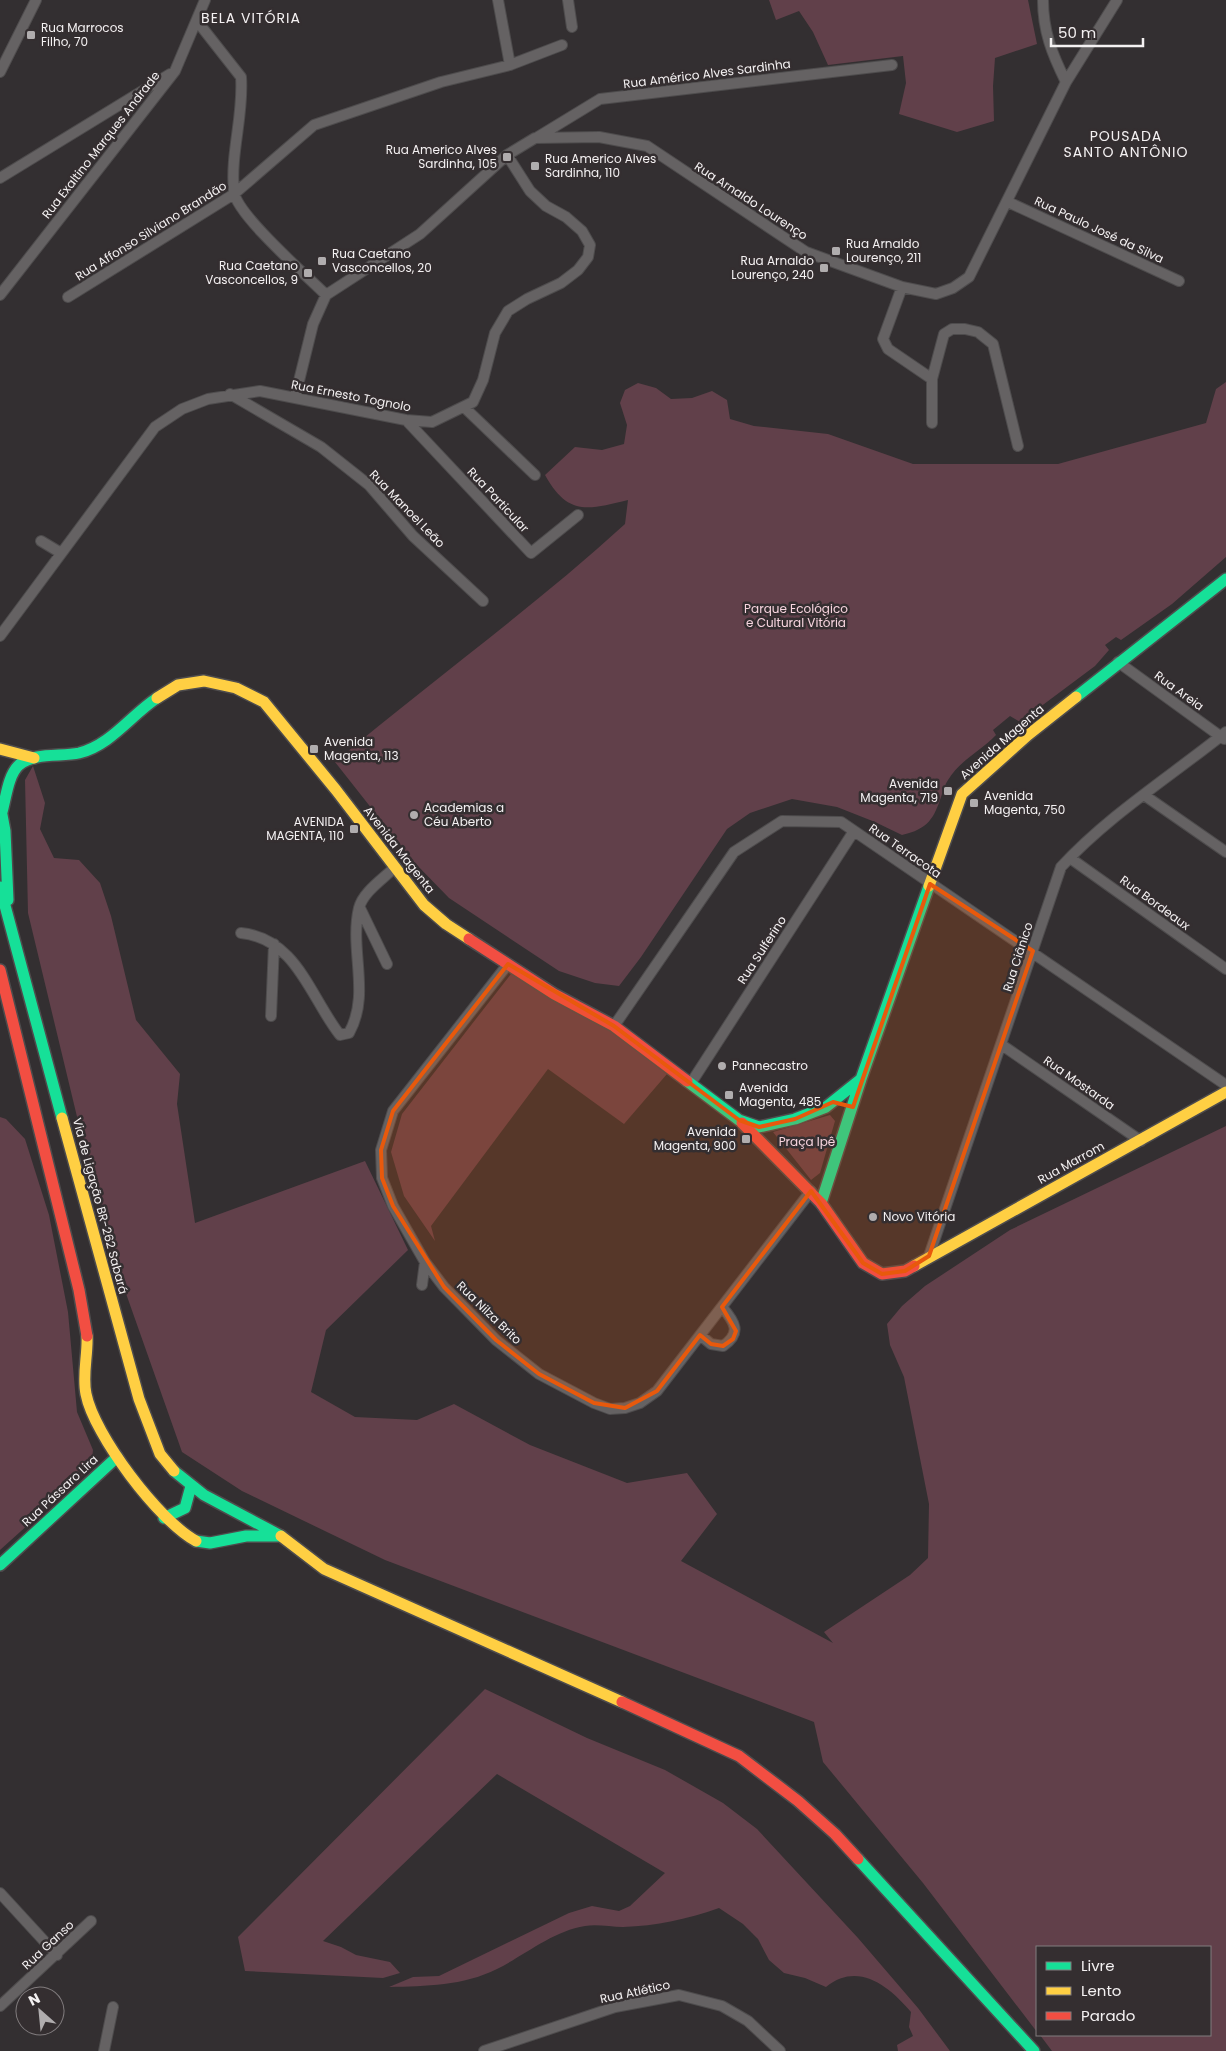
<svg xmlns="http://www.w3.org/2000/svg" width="1226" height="2051" font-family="Poppins,sans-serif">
	<rect width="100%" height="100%" fill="#332f31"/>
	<!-- green -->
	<path fill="#61404a" d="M 769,0 L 1028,0 L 1037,44 L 995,58 L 993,86 L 994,121 L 957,132 L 899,114 L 906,83 L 903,56 L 828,65 L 813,32 L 799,11 L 776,20 Z
		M 1226,382 L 1226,557 L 1172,604 L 1121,640 L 1116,637 L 1105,645 L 1109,650 L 1095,666 L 1020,722 L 1010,716 L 993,730 L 996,735 C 981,751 960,760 948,780 C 945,784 944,790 942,794 C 934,819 928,829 902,835 L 875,822 L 837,807 L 792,799 L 750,813 L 727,829 L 641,957 L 619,986 L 595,983 L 559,971 L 449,898 L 413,861 L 335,762 C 431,681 533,608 625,524 L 628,500 C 587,510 568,516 545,475 L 575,447 L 602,450 L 624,444 L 627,425 L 620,403 L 625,390 L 638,383 L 656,388 L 671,399 L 692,398 L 712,391 L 727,400 L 730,419 L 754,426 L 828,434 L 913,464 L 1058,464 L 1206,423 L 1216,389 Z
		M 33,766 L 45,803 L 40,829 L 54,858 L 79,860 L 100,883 L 111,916 L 136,1020 L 180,1074 L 177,1104 L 195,1223 L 365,1161 L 408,1250 L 326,1330 L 311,1392 L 355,1417 L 417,1420 L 454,1404 L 530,1445 L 627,1483 L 687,1473 L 717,1514 L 681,1561 L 833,1643 L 824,1632 L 910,1575 L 928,1558 L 929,1504 L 904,1377 L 890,1345 L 887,1324 L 902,1306 L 925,1286 L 1010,1230 L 1226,1126 L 1226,2051 L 1052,2051 L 1040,2035 L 1210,2035 L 1210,1947 L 1037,1947 L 1037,2032 L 923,1883 L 823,1762 L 814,1722 L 385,1560 L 242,1491 L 182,1452 L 117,1268 L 79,1125 L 28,913 L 25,780 Z
		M 514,970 L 611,1031 L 667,1074 L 624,1124 L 548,1069 L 431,1226 L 435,1241 L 404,1196 L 391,1152 L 402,1114 Z
		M 830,1115 L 835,1121 L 820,1173 L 811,1180 L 773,1132 Z
		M 0,1117 L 6,1119 L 25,1139 L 49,1215 L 68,1312 L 77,1412 L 93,1450 L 91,1468 L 0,1550 Z
		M 485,1689 L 587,1738 L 665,1770 L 723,1803 L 757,1829 L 858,1938 L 918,2008 L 950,2051 L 898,2051 L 897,2045 L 913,2036 L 909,2027 L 911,2012 C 889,1986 858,1961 826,1987 L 805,1978 L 784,1973 L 769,1960 L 758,1939 L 743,1924 L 719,1908 C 688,1919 656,1926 623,1927 C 611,1927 597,1924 585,1926 C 553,1931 525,1955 497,1969 C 463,1986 426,1986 389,1987 L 413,1977 L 439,1976 L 569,1913 L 592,1906 L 619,1911 L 630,1906 L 665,1873 L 497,1774 L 323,1941 L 341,1947 L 356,1955 L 390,1962 L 400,1973 L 383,1978 L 245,1971 L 238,1937 Z"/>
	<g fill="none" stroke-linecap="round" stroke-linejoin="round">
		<defs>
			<path id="street" d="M 498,0 L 510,65
				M 568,0 L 572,27
				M 1043,0 C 1043,31 1052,54 1066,82
				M 197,21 L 241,77 C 244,115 230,153 234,192 C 237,215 307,276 326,295
				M 0,72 L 36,0
				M 536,138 L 600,99 L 892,65
				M 0,178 L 170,74
				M 1008,202 L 1179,281
				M 902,287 L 883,339 L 888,349 L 932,379
				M 0,295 L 175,71 L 205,0
				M 68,297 L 234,194 L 314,125 L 441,82 L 510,65 L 562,45
				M 230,394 L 321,447 L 369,485 L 413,536 L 483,601
				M 295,397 L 313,324 L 326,295 L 420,234 L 507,155 L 535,138 L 599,137 L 647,146 L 806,252 L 902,287 L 936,294 L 953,288 L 969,277 L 1066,82 L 1117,0
				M 465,408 L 535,475
				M 406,420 L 531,553 L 578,515
				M 932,423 L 932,379 L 944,334 L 952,329 L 965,329 L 978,332 L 993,344 L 1018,446
				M 41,541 L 61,553
				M 0,636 L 155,427 L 182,409 L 208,399 L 260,391 L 406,420 L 432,422 L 473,402 L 483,380 L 495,333 L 508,311 L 527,299 L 561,283 L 578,270 L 588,257 L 590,245 L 582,231 L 566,217 L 546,206 L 530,191 L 507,155
				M 1118,662 L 1224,739
				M 1144,795 L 1226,852
				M 1070,858 L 1226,969
				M 360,908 L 387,964
				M 241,933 C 297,939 310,997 340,1035 L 349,1033 C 371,994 349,950 359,908 C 363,892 383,879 394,868
				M 508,964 L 393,1111 L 381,1150 L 382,1178 L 393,1206 L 425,1262 L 444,1287 L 496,1340 L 539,1374 L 594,1403 L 610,1409 L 625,1408 L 640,1403 L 657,1391 L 811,1191
				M 271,1016 L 274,944
				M 614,1026 L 734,852 L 782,821 L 841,822 L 1226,1085
				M 1002,1045 L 1141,1141
				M 691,1083 L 854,831
				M 929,1256 L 1061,867 C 1109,815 1171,776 1226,732
				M 422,1285 L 425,1262
				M 700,1335 L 711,1344 L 723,1346 C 742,1333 735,1322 722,1307
				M 0,1893 L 57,1955
				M 0,2006 L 91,1921
				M 104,2051 L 113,2007
				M 484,2051 L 615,2007 L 679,1995 L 722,2006 L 748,2021 L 780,2051"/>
			<path id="fast" d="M 1076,697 L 1226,579
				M 0,804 L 5,831 L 8,900
				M 2,812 C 6,798 8,775 19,765 C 34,752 61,757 79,753 C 111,745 131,715 157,698
				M 0,887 L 62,1118
				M 687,1081 L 739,1120 L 759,1127 L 795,1119 L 826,1107 L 861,1079
				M 821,1203 L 861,1079 L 929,886
				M 174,1471 L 204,1495 L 281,1536
				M 164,1518 L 185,1508 L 191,1486
				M 196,1541 L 210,1543 L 246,1536 L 280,1536
				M 0,1565 L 117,1457
				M 858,1859 L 1034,2051"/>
			<path id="slow" d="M 157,698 L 178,685 L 204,681 L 236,688 L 264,702 L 336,790 L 424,905 L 446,924 L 469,939
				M 0,749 L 34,758
				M 929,886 L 962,794 L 1028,735 L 1076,697
				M 62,1118 L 139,1399 L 160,1454 L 174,1471
				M 914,1266 L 1226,1092
				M 87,1336 C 88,1355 82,1375 86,1394 C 94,1435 159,1521 196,1541
				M 281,1536 L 324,1569 L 622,1702"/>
			<path id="jam" d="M 469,939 L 554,994 L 614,1026 L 687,1081
				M 0,970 L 79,1290 L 87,1336
				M 742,1123 L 821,1203 L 863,1263 L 882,1274 L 905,1271 L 914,1266
				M 622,1702 L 739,1756 L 798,1801 L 835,1834 L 858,1859"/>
		</defs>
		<!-- street casing -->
		<use href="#street" stroke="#4e4c4d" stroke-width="12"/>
		<!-- fast casing -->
		<use href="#fast" stroke="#4e4c4d" stroke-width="14"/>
		<!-- slow casing -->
		<use href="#slow" stroke="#4e4c4d" stroke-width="14"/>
		<!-- jam casing -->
		<use href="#jam" stroke="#4e4c4d" stroke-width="14"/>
		<!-- street -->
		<use href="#street" stroke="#656263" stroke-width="10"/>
		<!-- fast -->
		<use href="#fast" stroke="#16e098" stroke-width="11"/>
		<!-- slow -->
		<use href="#slow" stroke="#ffcf43" stroke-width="11"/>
		<!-- jam -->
		<use href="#jam" stroke="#f24e42" stroke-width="11"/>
	</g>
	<!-- marked area -->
	<path fill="#e8590c" fill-opacity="0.2" stroke="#e8590c" stroke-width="4" stroke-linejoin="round" d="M 930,884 L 1033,951 L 929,1256 L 905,1271 L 882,1274 L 863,1263 L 811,1191 L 722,1307 L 736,1331 L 733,1339 L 723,1346 L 711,1344 L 700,1335 L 657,1391 L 625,1408 L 594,1403 L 539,1374 L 496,1340 L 444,1287 L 393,1206 L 382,1178 L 381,1150 L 393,1111 L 508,964 L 614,1026 L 739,1120 L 759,1127 L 795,1119 L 833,1102 L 853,1107 Z"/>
	<!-- markers -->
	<g fill="#b0adae" stroke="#342e30" stroke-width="2">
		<rect x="26" y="30" width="10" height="10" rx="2.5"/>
		<rect x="502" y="152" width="10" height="10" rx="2.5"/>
		<rect x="530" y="161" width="10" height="10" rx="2.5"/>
		<rect x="831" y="246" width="10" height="10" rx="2.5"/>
		<rect x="317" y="256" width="10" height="10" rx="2.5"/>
		<rect x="819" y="263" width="10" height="10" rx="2.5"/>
		<rect x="303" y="268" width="10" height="10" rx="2.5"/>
		<rect x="309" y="744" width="10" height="10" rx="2.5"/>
		<rect x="943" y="786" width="10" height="10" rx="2.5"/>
		<rect x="969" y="798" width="10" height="10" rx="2.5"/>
		<circle cx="414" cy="815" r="5"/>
		<rect x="349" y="824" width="10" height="10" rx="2.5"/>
		<circle cx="722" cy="1066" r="5"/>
		<rect x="724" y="1090" width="10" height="10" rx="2.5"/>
		<rect x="741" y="1134" width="10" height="10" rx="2.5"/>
		<circle cx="873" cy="1217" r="5"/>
	</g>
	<g text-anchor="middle" stroke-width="5" stroke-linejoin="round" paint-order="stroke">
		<!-- poi labels -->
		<g font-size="12" fill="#f4f1f2" stroke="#342e30" text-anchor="start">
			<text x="41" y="32">Rua Marrocos<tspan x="41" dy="14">Filho, 70</tspan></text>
			<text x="497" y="154" text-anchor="end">Rua Americo Alves<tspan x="497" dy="14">Sardinha, 105</tspan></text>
			<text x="545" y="163">Rua Americo Alves<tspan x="545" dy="14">Sardinha, 110</tspan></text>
			<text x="846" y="248">Rua Arnaldo<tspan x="846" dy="14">Lourenço, 211</tspan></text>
			<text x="332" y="258">Rua Caetano<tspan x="332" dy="14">Vasconcellos, 20</tspan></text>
			<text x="814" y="265" text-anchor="end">Rua Arnaldo<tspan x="814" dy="14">Lourenço, 240</tspan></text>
			<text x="298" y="270" text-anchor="end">Rua Caetano<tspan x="298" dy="14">Vasconcellos, 9</tspan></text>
			<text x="324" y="746">Avenida<tspan x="324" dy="14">Magenta, 113</tspan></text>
			<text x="938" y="788" text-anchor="end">Avenida<tspan x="938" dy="14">Magenta, 719</tspan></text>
			<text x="984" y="800">Avenida<tspan x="984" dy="14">Magenta, 750</tspan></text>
			<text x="424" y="812">Academias a<tspan x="424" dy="14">Céu Aberto</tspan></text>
			<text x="344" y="826" text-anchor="end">AVENIDA<tspan x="344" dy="14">MAGENTA, 110</tspan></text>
			<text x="732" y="1070">Pannecastro</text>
			<text x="739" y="1092">Avenida<tspan x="739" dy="14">Magenta, 485</tspan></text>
			<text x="736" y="1136" text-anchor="end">Avenida<tspan x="736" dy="14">Magenta, 900</tspan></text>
			<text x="883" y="1221">Novo Vitória</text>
		</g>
		<!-- street labels -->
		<g font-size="12" fill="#f4f1f2" stroke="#342e30">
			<text transform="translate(707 74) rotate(-7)" y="4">Rua Américo Alves Sardinha</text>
			<text transform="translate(101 145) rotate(-52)" y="4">Rua Exaltino Marques Andrade</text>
			<text transform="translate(751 201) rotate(33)" y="4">Rua Arnaldo Lourenço</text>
			<text transform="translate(1099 230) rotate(25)" y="4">Rua Paulo José da Silva</text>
			<text transform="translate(151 231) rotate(-32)" y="4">Rua Affonso Silviano Brandão</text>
			<text transform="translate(351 396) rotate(11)" y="4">Rua Ernesto Tognolo</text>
			<text transform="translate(498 500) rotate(47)" y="4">Rua Particular</text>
			<text transform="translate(407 509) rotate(46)" y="4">Rua Manoel Leão</text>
			<text transform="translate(1179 691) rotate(36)" y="4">Rua Areia</text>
			<text transform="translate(1002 742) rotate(-41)" y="4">Avenida Magenta</text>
			<text transform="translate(399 850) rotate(52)" y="4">Avenida Magenta</text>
			<text transform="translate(905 851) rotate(35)" y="4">Rua Terracota</text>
			<text transform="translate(1155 903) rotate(36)" y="4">Rua Bordeaux</text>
			<text transform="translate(762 950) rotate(-57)" y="4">Rua Sulferino</text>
			<text transform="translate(1018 957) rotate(-72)" y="4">Rua Ciânico</text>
			<text transform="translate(1079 1083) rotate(35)" y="4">Rua Mostarda</text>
			<text transform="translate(1071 1163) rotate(-29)" y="4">Rua Marrom</text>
			<text transform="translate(100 1206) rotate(75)" y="4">Via de Ligação BR-262 Sabará</text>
			<text transform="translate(489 1313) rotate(44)" y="4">Rua Nilza Brito</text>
			<text transform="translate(60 1491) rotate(-43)" y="4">Rua Pássaro Lira</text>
			<text transform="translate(48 1945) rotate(-43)" y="4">Rua Ganso</text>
			<text transform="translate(635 1992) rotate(-12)" y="4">Rua Atlético</text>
		</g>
		<!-- park labels -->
		<g font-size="12" fill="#f8d5df" stroke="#342e30">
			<text x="796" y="613">Parque Ecológico<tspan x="796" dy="14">e Cultural Vitória</tspan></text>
			<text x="807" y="1146">Praça Ipê</text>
		</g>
		<!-- neighbourhood labels -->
		<g font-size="14" letter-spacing="1" fill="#f4f1f2" stroke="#342e30">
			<text x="251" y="23">BELA VITÓRIA</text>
			<text x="1126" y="141">POUSADA<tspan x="1126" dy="16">SANTO ANTÔNIO</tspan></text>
		</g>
	</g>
	<!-- legend -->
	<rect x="1036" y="1946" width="175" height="90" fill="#342e30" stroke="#817c7e"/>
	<rect x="1046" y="1962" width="25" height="8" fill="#16e098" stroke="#817c7e"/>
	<text x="1081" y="1971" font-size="15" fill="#f4f1f2">Livre</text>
	<rect x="1046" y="1987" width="25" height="8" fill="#ffcf43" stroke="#817c7e"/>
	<text x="1081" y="1996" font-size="15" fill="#f4f1f2">Lento</text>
	<rect x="1046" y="2012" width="25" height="8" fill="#f24e42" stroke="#817c7e"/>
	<text x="1081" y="2021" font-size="15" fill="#f4f1f2">Parado</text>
	<!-- north arrow -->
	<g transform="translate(40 2011) rotate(333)"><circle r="24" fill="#342e30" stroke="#817c7e"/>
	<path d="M0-4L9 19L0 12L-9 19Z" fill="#b0adae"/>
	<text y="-8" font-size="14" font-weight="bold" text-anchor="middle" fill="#f4f1f2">N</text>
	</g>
	<!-- scale -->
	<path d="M1051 38v8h92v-8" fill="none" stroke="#f4f1f2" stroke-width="2.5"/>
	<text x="1058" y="38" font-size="15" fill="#f4f1f2" stroke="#342e30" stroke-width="4" paint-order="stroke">50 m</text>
</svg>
